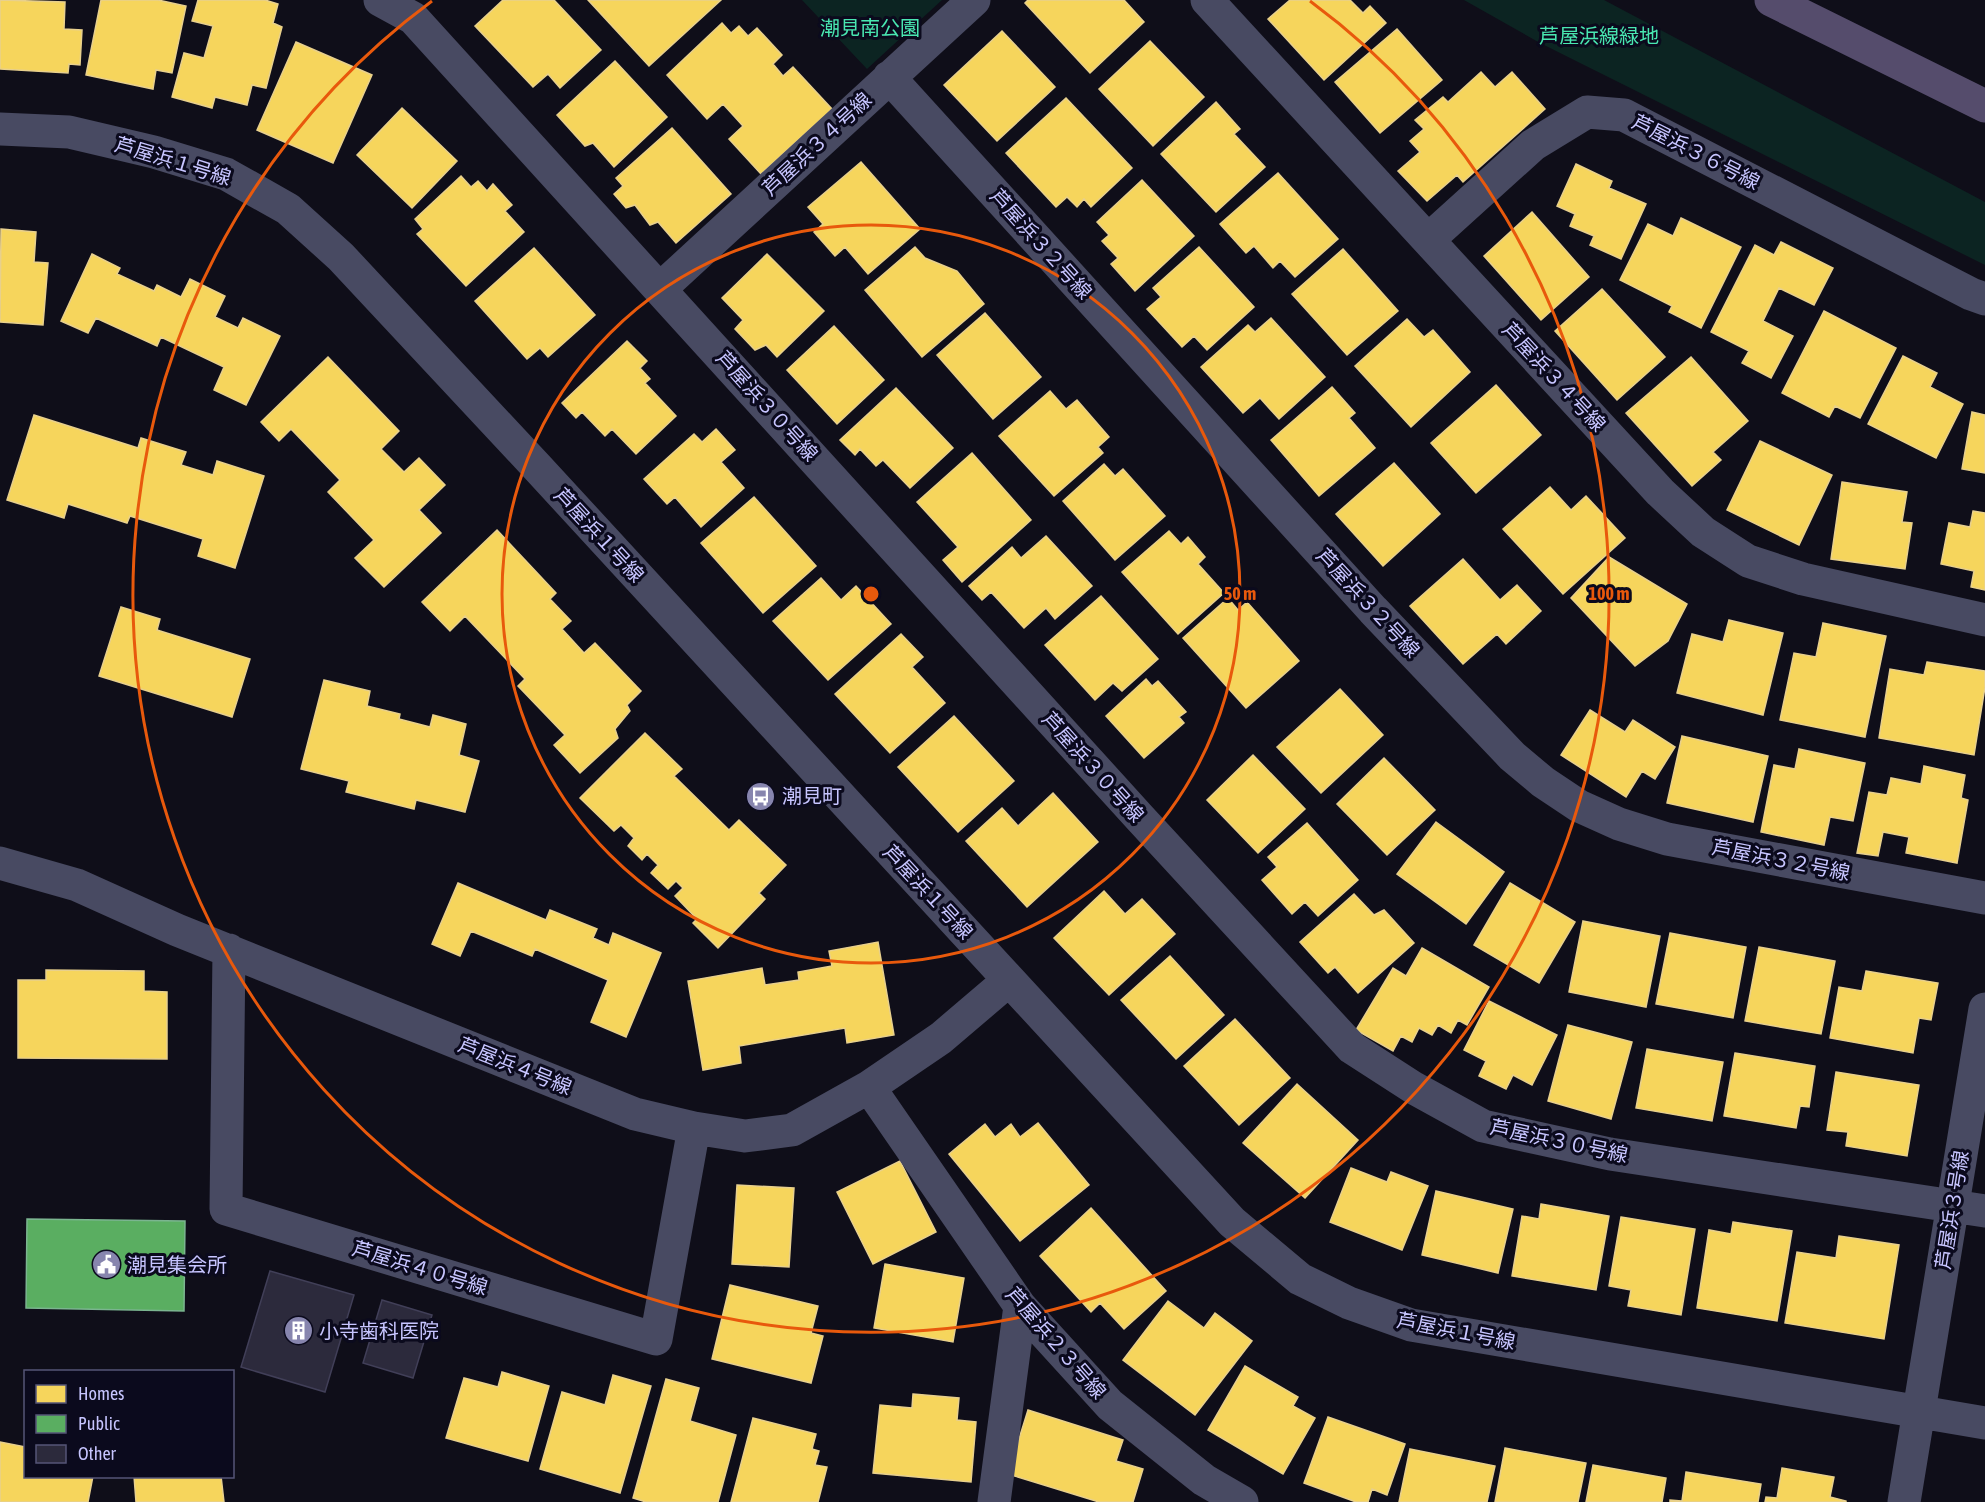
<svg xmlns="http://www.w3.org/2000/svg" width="1985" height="1502" font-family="'Asap Condensed','Noto Sans JP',sans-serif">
	<rect width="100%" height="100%" fill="#0f0e19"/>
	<!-- green -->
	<path fill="#0c2422" d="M 802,0 L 942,0 L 867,69 Z
		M 1464,0 L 1604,0 L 1985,202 L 1985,265 L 1540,43 Z"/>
	<!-- homes -->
	<path fill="#f6d55c" stroke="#e8d08d" stroke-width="1.5" d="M 0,0 L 65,2 L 64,29 L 82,30 L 80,65 L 69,64 L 68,73 L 0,69 Z
		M 101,0 L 158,0 L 186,6 L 172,73 L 156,70 L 153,89 L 86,75 Z
		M 198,0 L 265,0 L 278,4 L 273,23 L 282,27 L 266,88 L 252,85 L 247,105 L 215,97 L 212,108 L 172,97 L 184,53 L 204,58 L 213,26 L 192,21 Z
		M 503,0 L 554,0 L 601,50 L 560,88 L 548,74 L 533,87 L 475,26 Z
		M 588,0 L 721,0 L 649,66 Z
		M 1028,0 L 1124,0 L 1144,22 L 1090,73 L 1025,3 Z
		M 1290,0 L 1350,0 L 1363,13 L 1370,6 L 1386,23 L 1324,80 L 1268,19 Z
		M 722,23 L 731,33 L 739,26 L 748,36 L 757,28 L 782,55 L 773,64 L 783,76 L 793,67 L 832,109 L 761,174 L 729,139 L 743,126 L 723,104 L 707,119 L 667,75 Z
		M 1397,29 L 1442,80 L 1380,133 L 1335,82 Z
		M 1002,31 L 1055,87 L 997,141 L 944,85 Z
		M 1150,41 L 1204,97 L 1153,146 L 1099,89 Z
		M 296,42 L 372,75 L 333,163 L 257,130 Z
		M 615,61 L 667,117 L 614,167 L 593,143 L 585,146 L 557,115 Z
		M 1481,72 L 1495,87 L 1512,72 L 1545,109 L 1463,182 L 1457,175 L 1427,201 L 1398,171 L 1420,152 L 1410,141 L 1424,129 L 1415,120 L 1443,97 L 1448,102 Z
		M 1066,98 L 1132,168 L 1091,207 L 1084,199 L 1077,207 L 1067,197 L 1056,207 L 1006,153 Z
		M 1216,102 L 1240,129 L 1234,134 L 1265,167 L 1216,212 L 1161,154 Z
		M 402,108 L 457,161 L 412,208 L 357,155 Z
		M 672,128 L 731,194 L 676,243 L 658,222 L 650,225 L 635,205 L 626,208 L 614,194 L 623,186 L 616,178 Z
		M 861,162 L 920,229 L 868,274 L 845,247 L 835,256 L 814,232 L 823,224 L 808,207 Z
		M 1576,164 L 1612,181 L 1609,188 L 1646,204 L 1621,259 L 1590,245 L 1594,236 L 1570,226 L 1575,214 L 1557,206 Z
		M 1278,173 L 1338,239 L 1295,277 L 1280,261 L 1273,268 L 1254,246 L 1246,253 L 1220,224 Z
		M 461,176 L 471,187 L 478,181 L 487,191 L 493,184 L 512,205 L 505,211 L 524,232 L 466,286 L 417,234 L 423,229 L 415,219 Z
		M 1142,180 L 1194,236 L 1135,291 L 1111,264 L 1118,258 L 1102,241 L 1109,235 L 1097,222 Z
		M 1532,212 L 1589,277 L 1541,320 L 1484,256 Z
		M 1681,218 L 1741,247 L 1701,328 L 1669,312 L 1672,306 L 1620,280 L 1648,224 L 1673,236 Z
		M 1,229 L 36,232 L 34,262 L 48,263 L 43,325 L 0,322 Z
		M 1781,242 L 1833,268 L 1814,305 L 1779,288 L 1763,321 L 1793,336 L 1771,378 L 1742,363 L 1749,351 L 1711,332 L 1755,245 L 1774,255 Z
		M 915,247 L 925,258 L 957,271 L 984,304 L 922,357 L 865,290 Z
		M 1199,247 L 1254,307 L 1207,350 L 1194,336 L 1182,347 L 1147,309 L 1161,297 L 1153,288 Z
		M 534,248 L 595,315 L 548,357 L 540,348 L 527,359 L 475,301 Z
		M 1343,249 L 1398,311 L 1347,355 L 1292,294 Z
		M 92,254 L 120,268 L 117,274 L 154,291 L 157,285 L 181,297 L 190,279 L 225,296 L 215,317 L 238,328 L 243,318 L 280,336 L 246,405 L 214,390 L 224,367 L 161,337 L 157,346 L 96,318 L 88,333 L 61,321 Z
		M 767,254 L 824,311 L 777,357 L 766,345 L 755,350 L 735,329 L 743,320 L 722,298 Z
		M 1602,289 L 1665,357 L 1617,400 L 1555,331 Z
		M 1824,311 L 1896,348 L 1860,418 L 1835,406 L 1829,417 L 1782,393 Z
		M 985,313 L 1041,377 L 993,419 L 937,355 Z
		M 1271,318 L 1325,377 L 1279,419 L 1260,398 L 1243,413 L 1201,367 L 1248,325 L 1255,332 Z
		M 1407,319 L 1424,337 L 1433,330 L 1470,372 L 1411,427 L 1355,366 Z
		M 834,326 L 884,380 L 837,424 L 787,370 Z
		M 627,341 L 647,361 L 640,368 L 650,379 L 645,383 L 676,416 L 636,454 L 612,429 L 605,436 L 582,412 L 576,418 L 562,403 Z
		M 1903,356 L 1937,373 L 1930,387 L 1963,404 L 1936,458 L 1868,424 Z
		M 328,357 L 399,431 L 381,449 L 404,472 L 419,458 L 445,485 L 419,510 L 441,533 L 384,587 L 355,558 L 374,540 L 328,492 L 340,480 L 291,429 L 279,441 L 261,422 Z
		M 1691,357 L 1748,421 L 1713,452 L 1721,460 L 1692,486 L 1626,413 Z
		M 1496,385 L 1541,435 L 1476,493 L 1431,443 Z
		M 1332,387 L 1355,413 L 1349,418 L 1375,448 L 1319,496 L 1271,440 Z
		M 896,388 L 953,448 L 910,488 L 883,460 L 876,466 L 860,449 L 855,455 L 840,440 Z
		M 1050,391 L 1066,409 L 1077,400 L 1109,437 L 1098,447 L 1103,453 L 1054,496 L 999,436 Z
		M 1972,412 L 1985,415 L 1985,473 L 1962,469 Z
		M 34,415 L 138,448 L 141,438 L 186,452 L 181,465 L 213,475 L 217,461 L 264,476 L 235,568 L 198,556 L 203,539 L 130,516 L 127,523 L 68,504 L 64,518 L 7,500 Z
		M 716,429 L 735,450 L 721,462 L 744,488 L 701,527 L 675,497 L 667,504 L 644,479 L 694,434 L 702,442 Z
		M 1760,441 L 1832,475 L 1799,545 L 1727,510 Z
		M 972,453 L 1031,520 L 962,582 L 943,560 L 958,547 L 917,502 Z
		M 1394,463 L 1440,514 L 1383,566 L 1336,514 Z
		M 1104,464 L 1115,476 L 1123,469 L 1165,516 L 1115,560 L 1063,501 Z
		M 1842,482 L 1907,492 L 1902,522 L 1912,523 L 1905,569 L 1831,559 Z
		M 1550,487 L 1571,510 L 1586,496 L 1625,538 L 1563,594 L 1503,529 Z
		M 754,497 L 816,566 L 763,613 L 701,543 Z
		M 1973,511 L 1985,513 L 1985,590 L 1971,587 L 1974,571 L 1941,564 L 1949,523 L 1970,527 Z
		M 497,530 L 556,593 L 550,599 L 571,621 L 562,629 L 584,653 L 595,643 L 641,691 L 627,705 L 630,711 L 615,729 L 618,738 L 580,773 L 554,745 L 565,735 L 518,686 L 525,679 L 465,616 L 450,631 L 422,602 Z
		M 1169,531 L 1181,544 L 1188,537 L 1205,557 L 1198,564 L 1224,593 L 1178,634 L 1122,572 Z
		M 1046,536 L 1092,586 L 1055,619 L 1046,608 L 1024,628 L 991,592 L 982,600 L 969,586 L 1012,547 L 1021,558 Z
		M 1609,557 L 1687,604 L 1668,641 L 1635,666 L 1571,598 Z
		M 1463,559 L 1500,600 L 1517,585 L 1541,611 L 1506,644 L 1497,634 L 1463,664 L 1410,606 Z
		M 821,578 L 841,600 L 856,586 L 891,624 L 828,680 L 773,621 Z
		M 1101,596 L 1158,659 L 1122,691 L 1113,683 L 1095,700 L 1045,645 Z
		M 1228,598 L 1238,610 L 1247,602 L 1299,661 L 1246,708 L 1183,638 Z
		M 121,607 L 160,619 L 157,630 L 250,659 L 232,717 L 99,676 Z
		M 1729,620 L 1783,633 L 1763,715 L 1677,693 L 1692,634 L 1723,642 Z
		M 1823,623 L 1886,636 L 1865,737 L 1780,720 L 1794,653 L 1816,657 Z
		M 901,634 L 923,657 L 912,667 L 945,703 L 890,753 L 835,694 Z
		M 1927,662 L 1985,671 L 1985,687 L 1974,755 L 1879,738 L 1890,669 L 1924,675 Z
		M 1146,679 L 1152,686 L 1158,681 L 1186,712 L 1179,717 L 1184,723 L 1144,758 L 1106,716 Z
		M 324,680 L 370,691 L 367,706 L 400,714 L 399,719 L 430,727 L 433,715 L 466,724 L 459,755 L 479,761 L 465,812 L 416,800 L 414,809 L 346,792 L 349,781 L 301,769 Z
		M 1340,689 L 1383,735 L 1321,793 L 1277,747 Z
		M 1590,710 L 1625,732 L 1633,720 L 1675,747 L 1655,779 L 1642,771 L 1626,797 L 1561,755 Z
		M 954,716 L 1014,781 L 958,832 L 898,767 Z
		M 645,733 L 682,769 L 674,776 L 729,830 L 739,820 L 786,865 L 759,893 L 765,899 L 718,948 L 693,923 L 697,919 L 675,896 L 683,888 L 676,881 L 668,889 L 651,873 L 658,865 L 647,854 L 642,860 L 628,846 L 634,838 L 621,825 L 614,831 L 580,798 Z
		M 1682,736 L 1768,756 L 1753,822 L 1667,803 Z
		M 1799,749 L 1865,763 L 1853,821 L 1830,817 L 1824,845 L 1761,832 L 1774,765 L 1795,769 Z
		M 1253,755 L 1305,809 L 1258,853 L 1207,800 Z
		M 1384,758 L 1435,810 L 1387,855 L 1337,804 Z
		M 1924,766 L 1965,775 L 1961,798 L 1968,800 L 1957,863 L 1906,853 L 1909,837 L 1883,832 L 1878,856 L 1857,853 L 1869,792 L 1887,795 L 1891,778 L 1921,784 Z
		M 1053,793 L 1098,842 L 1027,907 L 966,841 L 1002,808 L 1018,826 Z
		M 1436,822 L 1504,872 L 1466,924 L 1397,874 Z
		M 1307,823 L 1358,880 L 1318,916 L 1305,902 L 1292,914 L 1262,880 L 1277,867 L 1268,857 Z
		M 458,883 L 546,920 L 550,910 L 597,929 L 593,938 L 609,945 L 613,933 L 661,953 L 626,1037 L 591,1022 L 608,980 L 535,949 L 532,956 L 471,931 L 460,956 L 432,944 Z
		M 1510,883 L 1575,922 L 1539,983 L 1474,945 Z
		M 1104,891 L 1125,914 L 1142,899 L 1175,934 L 1109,995 L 1054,938 Z
		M 1354,894 L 1374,915 L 1384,910 L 1414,943 L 1358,993 L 1335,967 L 1328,973 L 1300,942 Z
		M 1583,921 L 1660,936 L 1646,1007 L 1569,992 Z
		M 1670,933 L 1746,947 L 1733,1018 L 1656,1004 Z
		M 878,942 L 894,1035 L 847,1043 L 845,1028 L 739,1046 L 741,1063 L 703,1070 L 688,981 L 762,968 L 765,985 L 799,980 L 798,972 L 832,966 L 829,951 Z
		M 1759,947 L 1835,961 L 1821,1034 L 1745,1021 Z
		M 1422,948 L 1489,987 L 1467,1025 L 1458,1020 L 1451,1033 L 1438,1025 L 1432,1035 L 1419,1028 L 1412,1042 L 1401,1036 L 1393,1051 L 1356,1030 L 1393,968 L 1406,976 Z
		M 1170,956 L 1224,1015 L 1176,1059 L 1121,1000 Z
		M 46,970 L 144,971 L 144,991 L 167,992 L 167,1059 L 18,1058 L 18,980 L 46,980 Z
		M 1866,971 L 1938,983 L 1931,1020 L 1919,1018 L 1913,1053 L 1830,1038 L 1839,987 L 1862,991 Z
		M 1489,1001 L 1557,1035 L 1532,1085 L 1513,1075 L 1506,1089 L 1479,1076 L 1486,1061 L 1464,1050 Z
		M 1235,1019 L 1290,1078 L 1239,1125 L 1184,1066 Z
		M 1568,1025 L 1632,1042 L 1611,1119 L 1548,1101 Z
		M 1647,1049 L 1723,1062 L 1712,1121 L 1636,1108 Z
		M 1735,1053 L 1815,1066 L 1809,1107 L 1800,1106 L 1796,1128 L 1724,1116 Z
		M 1836,1072 L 1919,1085 L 1907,1156 L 1846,1146 L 1848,1132 L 1827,1130 Z
		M 1297,1084 L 1358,1140 L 1305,1198 L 1243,1143 Z
		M 1038,1123 L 1089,1185 L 1020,1241 L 949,1154 L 985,1124 L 995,1137 L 1011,1124 L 1020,1137 Z
		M 900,1161 L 936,1232 L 873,1264 L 837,1192 Z
		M 1351,1168 L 1387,1182 L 1391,1172 L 1428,1186 L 1402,1250 L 1330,1222 Z
		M 737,1185 L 794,1188 L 789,1267 L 732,1264 Z
		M 1436,1191 L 1513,1209 L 1498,1273 L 1422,1255 Z
		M 1541,1204 L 1609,1216 L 1596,1290 L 1512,1276 L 1522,1216 L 1539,1219 Z
		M 1091,1208 L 1166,1291 L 1124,1329 L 1100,1303 L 1091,1312 L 1040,1256 Z
		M 1621,1217 L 1695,1229 L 1681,1315 L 1628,1306 L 1631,1290 L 1609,1286 Z
		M 1733,1222 L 1792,1231 L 1777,1321 L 1697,1308 L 1709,1230 L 1731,1234 Z
		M 1839,1236 L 1899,1245 L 1884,1339 L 1785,1323 L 1797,1252 L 1836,1258 Z
		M 885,1264 L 964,1278 L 953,1342 L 874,1328 Z
		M 730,1285 L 818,1306 L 811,1333 L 823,1336 L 811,1383 L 712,1359 Z
		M 1168,1301 L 1204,1328 L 1215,1313 L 1252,1341 L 1195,1415 L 1123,1360 Z
		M 1245,1366 L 1298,1397 L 1293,1406 L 1315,1418 L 1283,1474 L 1208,1430 Z
		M 502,1372 L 549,1386 L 528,1461 L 446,1438 L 464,1378 L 498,1387 Z
		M 613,1375 L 651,1386 L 620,1493 L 540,1469 L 562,1392 L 605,1405 Z
		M 666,1379 L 699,1388 L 690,1421 L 736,1435 L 718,1502 L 646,1502 L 633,1498 Z
		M 913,1394 L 959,1398 L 957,1420 L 976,1422 L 971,1482 L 873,1473 L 880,1405 L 912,1408 Z
		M 1028,1410 L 1123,1440 L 1116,1461 L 1143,1469 L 1133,1502 L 1099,1502 L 1008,1474 Z
		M 1328,1417 L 1405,1444 L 1387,1495 L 1372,1489 L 1368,1502 L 1356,1502 L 1304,1483 Z
		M 753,1418 L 816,1434 L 812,1449 L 819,1451 L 815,1465 L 827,1467 L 818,1502 L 731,1502 Z
		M 0,1442 L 26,1447 L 26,1476 L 93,1476 L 88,1502 L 0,1502 Z
		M 1505,1448 L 1586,1463 L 1578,1502 L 1495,1502 Z
		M 1410,1449 L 1495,1466 L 1487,1502 L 1399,1502 Z
		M 1593,1465 L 1666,1478 L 1662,1502 L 1586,1502 Z
		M 1782,1468 L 1834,1477 L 1830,1497 L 1846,1501 L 1846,1502 L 1765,1502 L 1766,1497 L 1777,1498 Z
		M 1686,1472 L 1761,1484 L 1758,1502 L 1670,1502 L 1670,1500 L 1682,1501 Z
		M 134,1476 L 221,1476 L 224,1502 L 136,1502 Z"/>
	<!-- public -->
	<path fill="#5aae61" stroke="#7bb590" stroke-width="1.5" d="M 27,1219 L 185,1221 L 184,1311 L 26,1308 Z"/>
	<!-- building -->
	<path fill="#2c2a3c" stroke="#413f58" stroke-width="1.5" d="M 270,1271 L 354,1295 L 325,1392 L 241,1367 Z
		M 382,1300 L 432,1315 L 413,1378 L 363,1363 Z"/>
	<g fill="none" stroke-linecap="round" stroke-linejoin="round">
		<!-- minor -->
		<path stroke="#484a62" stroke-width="33" d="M 380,0 L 413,18 L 1140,818 L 1352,1048 L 1414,1088 L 1483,1126 L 1610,1154 L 1985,1211
			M 1207,0 L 1660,492 L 1703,532 L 1748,561 L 1803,579 L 1985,620
			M 889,77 L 1373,610 L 1512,756 L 1543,782 L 1579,806 L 1619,824 L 1667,839 L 1985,898
			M 0,129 L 69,132 L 154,152 L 226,174 L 288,209 L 341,257 L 537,467 L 1232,1222 L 1300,1279 L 1349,1303 L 1411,1325 L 1985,1423
			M 1428,240 L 1533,145 L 1587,112 L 1624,115 L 1971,294 L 1985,299
			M 660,289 L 974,0
			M 0,863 L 77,885 L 177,930 L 635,1114 L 694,1128 L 745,1136 L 792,1130 L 869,1087 L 941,1038 L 1009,980
			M 229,950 L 226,1209 L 656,1339 L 694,1128
			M 869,1087 L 1020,1306 L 1110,1405 L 1204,1480 L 1242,1502
			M 994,1502 L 1020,1306
			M 1904,1502 L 1985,1009"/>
		<!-- major -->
		<path stroke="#554c6c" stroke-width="33" d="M 1771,0 L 1985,106"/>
	</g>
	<!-- distance rings -->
	<g fill="none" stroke="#e8590c" stroke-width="3">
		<circle cx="871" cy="594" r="369"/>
		<path d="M1310 1A738 738 0 1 1 432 1"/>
	</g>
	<!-- icons -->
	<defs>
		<symbol id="bus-disc" viewBox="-11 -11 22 22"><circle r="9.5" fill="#8785ae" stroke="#0b0a1d"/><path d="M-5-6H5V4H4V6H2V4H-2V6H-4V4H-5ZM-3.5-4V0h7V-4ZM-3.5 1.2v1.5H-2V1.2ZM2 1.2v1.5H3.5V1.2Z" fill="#fff"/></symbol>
		<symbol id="civic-disc" viewBox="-11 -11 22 22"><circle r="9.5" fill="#8785ae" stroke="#0b0a1d"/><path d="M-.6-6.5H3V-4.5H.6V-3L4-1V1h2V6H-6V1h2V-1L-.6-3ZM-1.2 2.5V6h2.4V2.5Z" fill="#fff"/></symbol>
		<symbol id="building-disc" viewBox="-11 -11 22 22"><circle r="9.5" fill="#8785ae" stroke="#0b0a1d"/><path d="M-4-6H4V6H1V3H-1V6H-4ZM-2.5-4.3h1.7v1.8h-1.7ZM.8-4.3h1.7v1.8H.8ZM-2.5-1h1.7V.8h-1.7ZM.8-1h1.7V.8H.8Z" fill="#fff"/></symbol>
	</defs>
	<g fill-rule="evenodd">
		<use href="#bus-disc" x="744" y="780" width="33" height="33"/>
		<use href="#civic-disc" x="90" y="1248" width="33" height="33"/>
		<use href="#building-disc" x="282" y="1314" width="33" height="33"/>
	</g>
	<g text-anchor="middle" stroke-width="6" stroke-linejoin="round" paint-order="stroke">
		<!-- park labels -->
		<g font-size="20" fill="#49e7b1" stroke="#0b0a1d">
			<text x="870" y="35">潮見南公園</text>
			<text x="1599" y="43">芦屋浜線緑地</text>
		</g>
		<!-- street labels -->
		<g font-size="20" fill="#c7c5ff" stroke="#0b0a1d">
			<text transform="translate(817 144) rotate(-43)" y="7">芦屋浜３４号線</text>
			<text transform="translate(1696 152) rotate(27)" y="7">芦屋浜３６号線</text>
			<text transform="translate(173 161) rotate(17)" y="7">芦屋浜１号線</text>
			<text transform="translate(1041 244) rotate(48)" y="7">芦屋浜３２号線</text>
			<text transform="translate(1554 377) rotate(47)" y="7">芦屋浜３４号線</text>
			<text transform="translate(767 406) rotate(48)" y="7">芦屋浜３０号線</text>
			<text transform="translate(599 535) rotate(47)" y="7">芦屋浜１号線</text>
			<text transform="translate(1368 603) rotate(47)" y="7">芦屋浜３２号線</text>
			<text transform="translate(1093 767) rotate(48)" y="7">芦屋浜３０号線</text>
			<text transform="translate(1781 860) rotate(11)" y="7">芦屋浜３２号線</text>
			<text transform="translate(928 892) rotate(47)" y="7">芦屋浜１号線</text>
			<text transform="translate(515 1066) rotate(22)" y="7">芦屋浜４号線</text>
			<text transform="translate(1559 1141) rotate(12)" y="7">芦屋浜３０号線</text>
			<text transform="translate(1952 1210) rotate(-81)" y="7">芦屋浜３号線</text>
			<text transform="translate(420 1268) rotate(17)" y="7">芦屋浜４０号線</text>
			<text transform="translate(1456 1331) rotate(11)" y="7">芦屋浜１号線</text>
			<text transform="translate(1056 1343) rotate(49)" y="7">芦屋浜２３号線</text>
		</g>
		<!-- poi labels -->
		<g font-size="20" fill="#c7c5ff" stroke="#0b0a1d" text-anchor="start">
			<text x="782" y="803">潮見町</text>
			<text x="127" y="1272">潮見集会所</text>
			<text x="319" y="1338">小寺歯科医院</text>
		</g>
	</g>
	<circle cx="871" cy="594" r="9" fill="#e8590c" stroke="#0b0a1d" stroke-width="3"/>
	<g font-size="18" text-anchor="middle" font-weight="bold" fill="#e8590c" stroke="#0b0a1d" stroke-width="6" stroke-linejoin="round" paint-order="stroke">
		<text x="1240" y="600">50 m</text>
		<text x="1609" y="600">100 m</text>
	</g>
	<!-- legend -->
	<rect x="24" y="1370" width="210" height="108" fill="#0b0a1d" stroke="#565577" stroke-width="1.5"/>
	<rect x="36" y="1385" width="30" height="18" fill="#f6d55c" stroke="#565577" stroke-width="1.5"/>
	<text x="78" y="1400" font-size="18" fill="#c7c5ff">Homes</text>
	<rect x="36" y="1415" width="30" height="18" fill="#5aae61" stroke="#565577" stroke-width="1.5"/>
	<text x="78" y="1430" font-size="18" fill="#c7c5ff">Public</text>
	<rect x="36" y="1445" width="30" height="18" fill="#2c2a3c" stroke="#565577" stroke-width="1.5"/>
	<text x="78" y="1460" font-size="18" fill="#c7c5ff">Other</text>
</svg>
